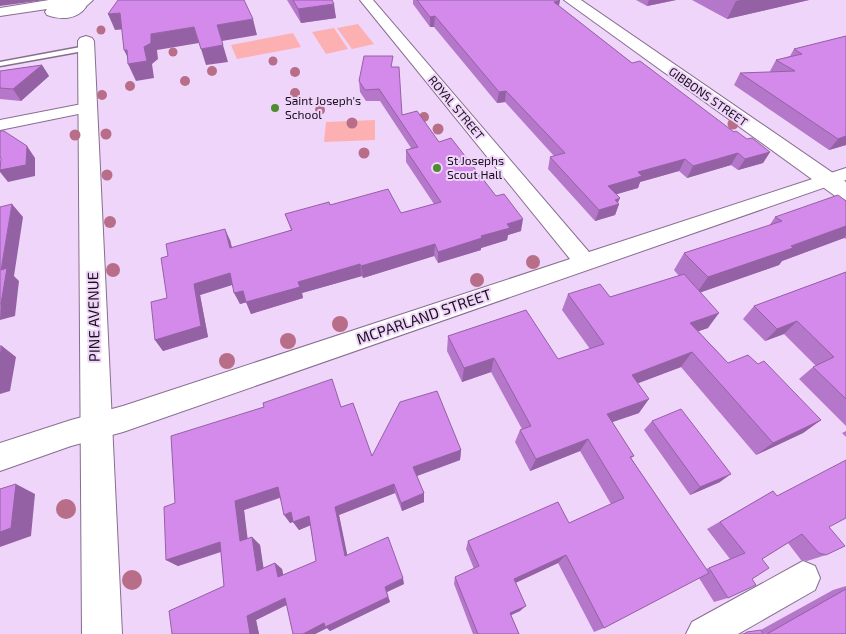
<svg xmlns="http://www.w3.org/2000/svg" width="846" height="634" font-family="'Exo 2',sans-serif">
	<rect width="100%" height="100%" fill="#f0d5fa"/>
	<!-- green -->
	<path fill="#fcb0b2" d="M 358,24 L 374,44 L 352,49 L 337,28 Z
		M 334,28 L 348,49 L 326,54 L 312,32 Z
		M 293,33 L 301,47 L 237,59 L 231,45 Z
		M 375,120 L 375,140 L 324,142 L 326,122 Z"/>
	<g fill="none" stroke-linecap="round" stroke-linejoin="round">
		<defs>
			<path id="lane" d="M 86,46 L 89,46 L 89,50 L 0,66 L 0,62 Z"/>
			<path id="street" d="M 79,0 L 93,0 L 83,9 L 79,10 L 73,6 Z
				M 360,0 L 373,0 L 589,252 L 846,168 L 846,180 L 123,432 L 71,446 L 0,471 L 0,443 L 71,420 L 123,406 L 570,259 Z
				M 87,103 L 93,105 L 95,108 L 93,111 L 0,130 L 0,120 Z
				M 803,561 L 815,566 L 820,578 L 815,590 L 738,634 L 686,634 L 692,622 Z"/>
			<path id="secondary" d="M 49,0 L 78,0 L 81,1 L 86,7 C 77,20 60,20 47,15 L 45,12 L 47,9 L 0,16 L 0,8 Z
				M 564,0 L 581,0 L 846,182 L 846,200 L 838,198 Z
				M 86,36 L 92,38 L 94,41 L 122,634 L 82,634 L 78,41 L 80,38 Z"/>
		</defs>
		<!-- lane casing -->
		<use href="#lane" stroke="#876e8f" stroke-width="3"/>
		<!-- street casing -->
		<use href="#street" stroke="#876e8f" stroke-width="2"/>
		<!-- secondary casing -->
		<use href="#secondary" stroke="#876e8f" stroke-width="2"/>
		<!-- lane -->
		<use href="#lane" fill="#fff" fill-rule="evenodd"/>
		<!-- street -->
		<use href="#street" fill="#fff" fill-rule="evenodd"/>
		<!-- secondary -->
		<use href="#secondary" fill="#fff" fill-rule="evenodd"/>
	</g>
	<!-- trees -->
	<g fill="#b86d89">
		<circle cx="101" cy="30" r="4.5"/>
		<circle cx="173" cy="52" r="4.5"/>
		<circle cx="273" cy="61" r="4.5"/>
		<circle cx="212" cy="71" r="5"/>
		<circle cx="295" cy="72" r="5"/>
		<circle cx="185" cy="81" r="5"/>
		<circle cx="130" cy="86" r="5"/>
		<circle cx="295" cy="93" r="5"/>
		<circle cx="102" cy="95" r="5"/>
		<circle cx="320" cy="110" r="5"/>
		<circle cx="424" cy="117" r="5"/>
		<circle cx="352" cy="123" r="5.5"/>
		<circle cx="733" cy="124" r="5.5"/>
		<circle cx="438" cy="129" r="5.5"/>
		<circle cx="106" cy="134" r="5.5"/>
		<circle cx="75" cy="135" r="5.5"/>
		<circle cx="364" cy="153" r="5.5"/>
		<circle cx="107" cy="175" r="5.5"/>
		<circle cx="110" cy="222" r="6"/>
		<circle cx="533" cy="262" r="7"/>
		<circle cx="113" cy="270" r="7"/>
		<circle cx="477" cy="280" r="7"/>
		<circle cx="340" cy="324" r="8"/>
		<circle cx="288" cy="341" r="8"/>
		<circle cx="227" cy="361" r="8"/>
		<circle cx="66" cy="509" r="10"/>
		<circle cx="132" cy="580" r="10"/>
	</g>
	<!-- wall -->
	<path fill="#b577ca" fill-rule="evenodd" d="M 287,0 L 332,0 L 336,18 L 301,23 Z
		M 413,0 L 560,0 L 559,6 L 632,63 L 734,132 L 770,152 L 763,163 L 738,170 L 731,165 L 687,178 L 679,171 L 640,182 L 638,188 L 616,194 L 618,203 L 619,204 L 615,215 L 595,221 L 548,169 L 550,157 L 554,156 L 505,102 L 497,103 L 434,27 L 430,27 L 413,4 Z
		M 636,0 L 676,0 L 647,6 Z
		M 692,0 L 809,0 L 727,19 Z
		M 846,36 L 846,145 L 829,150 L 734,85 L 740,73 L 771,72 L 770,71 L 776,60 L 790,56 L 794,49 Z
		M 42,65 L 49,76 L 21,101 L 0,99 L 0,71 Z
		M 393,67 L 402,115 L 439,142 L 521,231 L 508,235 L 507,240 L 481,248 L 481,250 L 438,263 L 434,256 L 363,278 L 362,276 L 302,293 L 303,298 L 251,314 L 246,302 L 240,304 L 232,285 L 200,295 L 208,337 L 163,351 L 155,340 L 167,298 L 230,240 L 232,248 L 291,230 L 285,214 L 330,205 L 401,213 L 434,204 L 406,162 L 406,150 L 411,148 L 380,101 L 366,101 L 360,92 L 359,81 Z
		M 846,201 L 846,239 L 844,238 L 782,261 L 779,265 L 701,292 L 708,328 L 698,331 L 728,363 L 758,364 L 821,420 L 803,433 L 756,455 L 681,367 L 638,383 L 639,413 L 612,422 L 634,456 L 631,458 L 706,569 L 730,559 L 707,529 L 773,491 L 777,496 L 829,527 L 826,555 L 807,561 L 801,560 L 788,543 L 762,559 L 752,579 L 728,598 L 714,602 L 699,578 L 604,628 L 594,632 L 558,563 L 515,583 L 520,611 L 511,615 L 519,634 L 473,634 L 454,584 L 455,577 L 474,569 L 466,549 L 468,541 L 569,523 L 611,504 L 580,451 L 530,471 L 515,442 L 520,430 L 522,429 L 491,372 L 462,382 L 447,351 L 448,336 L 558,359 L 590,349 L 562,310 L 568,294 L 610,297 L 679,276 L 674,270 L 684,253 L 769,226 L 775,217 Z
		M 846,272 L 846,426 L 799,379 L 813,367 L 816,366 L 784,334 L 765,341 L 743,319 L 754,306 Z
		M 341,407 L 372,456 L 461,450 L 460,460 L 417,476 L 424,493 L 424,502 L 402,511 L 395,493 L 339,515 L 347,556 L 404,584 L 387,592 L 390,602 L 330,631 L 327,628 L 315,634 L 293,634 L 287,605 L 256,620 L 259,634 L 172,634 L 224,586 L 221,552 L 178,566 L 166,560 L 175,503 ZM 280,498 L 290,523 L 293,522 L 299,530 L 310,525 L 316,561 L 283,575 L 282,569 L 275,563 L 263,568 L 260,545 L 252,537 L 247,539 L 244,510 Z
		M 652,421 L 720,482 L 690,495 L 644,430 Z
		M 846,431 L 846,437 L 842,433 Z
		M 846,586 L 846,634 L 738,634 L 759,631 L 833,590 Z"/>
	<!-- shaded-wall -->
	<path fill="#9461a4" d="M 0,0 L 45,0 L 0,6 Z
		M 556,0 L 560,0 L 558,9 L 554,2 Z
		M 649,0 L 676,0 L 647,6 Z
		M 741,0 L 809,0 L 727,19 L 736,1 Z
		M 334,4 L 336,18 L 301,23 L 298,9 Z
		M 120,13 L 127,29 L 115,30 L 108,14 Z
		M 435,16 L 434,27 L 430,27 L 430,17 Z
		M 253,19 L 257,35 L 222,41 L 217,25 Z
		M 194,27 L 199,43 L 157,50 L 158,59 L 152,64 L 154,78 L 136,81 L 128,64 L 131,64 L 124,50 L 151,34 Z
		M 223,45 L 228,62 L 206,65 L 201,49 Z
		M 42,65 L 49,76 L 21,101 L 13,89 Z
		M 506,91 L 505,102 L 497,103 L 499,92 Z
		M 846,136 L 846,145 L 829,150 L 838,139 Z
		M 27,146 L 35,158 L 35,176 L 8,182 L 0,172 L 0,170 Z
		M 770,152 L 763,163 L 738,170 L 745,159 Z
		M 738,153 L 731,165 L 687,178 L 693,166 Z
		M 685,159 L 679,171 L 640,182 L 638,188 L 604,198 L 608,186 L 638,172 Z
		M 620,198 L 617,205 L 619,204 L 615,215 L 595,221 L 599,210 L 615,200 Z
		M 12,204 L 23,217 L 14,276 L 19,281 L 15,316 L 0,320 L 1,270 Z
		M 523,219 L 521,231 L 508,235 L 507,240 L 481,248 L 481,250 L 438,263 L 438,252 L 481,236 L 507,224 Z
		M 846,226 L 846,236 L 844,238 L 782,261 L 779,265 L 696,294 L 708,277 Z
		M 225,229 L 230,240 L 235,260 L 230,248 Z
		M 435,244 L 434,256 L 363,278 L 361,266 Z
		M 360,264 L 362,276 L 302,293 L 303,298 L 251,314 L 246,302 L 298,282 Z
		M 230,273 L 235,284 L 200,295 L 208,337 L 163,351 L 155,340 L 194,284 Z
		M 243,291 L 248,302 L 240,304 L 234,293 Z
		M 719,313 L 708,328 L 679,338 L 690,323 Z
		M 797,321 L 784,334 L 765,341 L 777,329 Z
		M 2,346 L 16,357 L 10,391 L 0,394 L 0,356 Z
		M 692,352 L 681,367 L 623,389 L 632,375 Z
		M 494,358 L 491,372 L 462,382 L 464,368 Z
		M 649,399 L 639,413 L 598,427 L 607,414 Z
		M 821,420 L 803,433 L 756,455 L 773,443 Z
		M 588,439 L 580,451 L 530,471 L 536,459 Z
		M 461,450 L 460,460 L 414,477 L 413,467 Z
		M 731,474 L 720,482 L 690,495 L 700,487 Z
		M 16,484 L 35,494 L 31,536 L 0,547 L 0,532 Z
		M 394,484 L 395,493 L 339,515 L 349,563 L 345,556 L 335,507 Z
		M 278,487 L 284,496 L 244,510 L 249,549 L 240,541 L 235,501 Z
		M 424,493 L 424,502 L 402,511 L 401,503 Z
		M 291,512 L 309,516 L 314,524 L 299,530 L 293,522 L 290,523 L 284,515 Z
		M 252,537 L 260,545 L 265,577 L 257,571 Z
		M 220,542 L 229,549 L 178,566 L 166,560 Z
		M 566,555 L 558,563 L 509,586 L 514,579 Z
		M 275,563 L 282,569 L 285,583 L 278,577 Z
		M 403,578 L 404,584 L 387,592 L 385,587 Z
		M 388,597 L 390,602 L 330,631 L 327,628 L 315,634 L 303,634 L 324,623 Z
		M 285,598 L 292,602 L 256,620 L 259,634 L 250,634 L 247,616 Z
		M 526,606 L 520,611 L 505,618 L 510,613 Z"/>
	<!-- building -->
	<path fill="#d38aeb" stroke="#9461a4" fill-rule="evenodd" d="M 118,0 L 244,0 L 253,19 L 217,25 L 223,45 L 201,49 L 194,27 L 151,34 L 151,43 L 144,47 L 147,61 L 128,64 L 127,50 L 124,50 L 120,13 L 108,14 Z
		M 293,0 L 332,0 L 334,4 L 298,9 Z
		M 417,0 L 558,0 L 559,1 L 554,2 L 632,63 L 640,61 L 734,132 L 736,131 L 747,139 L 752,138 L 770,152 L 745,159 L 738,153 L 693,166 L 685,159 L 638,172 L 642,176 L 608,186 L 620,198 L 615,200 L 619,204 L 599,210 L 550,157 L 565,153 L 506,91 L 499,92 L 435,16 L 430,17 Z
		M 846,36 L 846,136 L 838,139 L 740,73 L 795,71 L 776,60 L 802,54 L 794,49 Z
		M 364,56 L 393,56 L 391,67 L 399,67 L 402,115 L 417,111 L 439,142 L 451,138 L 496,196 L 504,194 L 523,219 L 507,224 L 510,228 L 481,236 L 482,238 L 438,252 L 435,244 L 361,266 L 360,264 L 298,282 L 300,287 L 246,302 L 243,291 L 234,293 L 230,273 L 194,284 L 201,326 L 155,340 L 151,302 L 167,298 L 161,258 L 168,256 L 166,244 L 225,229 L 230,248 L 292,230 L 285,214 L 329,202 L 330,205 L 388,189 L 401,213 L 441,202 L 406,150 L 418,147 L 379,89 L 365,90 L 359,81 Z
		M 42,65 L 13,89 L 0,88 L 0,71 Z
		M 0,131 L 4,131 L 27,146 L 26,165 L 0,170 L 1,158 L 0,157 Z
		M 838,195 L 846,201 L 846,226 L 791,246 L 793,248 L 708,277 L 684,253 L 782,221 L 775,217 Z
		M 12,204 L 1,270 L 7,268 L 1,304 L 0,304 L 0,207 Z
		M 846,272 L 846,399 L 813,367 L 834,357 L 797,321 L 777,329 L 754,306 Z
		M 684,274 L 719,313 L 690,323 L 728,363 L 748,355 L 758,364 L 764,361 L 821,420 L 773,443 L 692,352 L 632,375 L 649,399 L 607,414 L 634,456 L 630,457 L 709,573 L 604,628 L 566,555 L 514,579 L 526,606 L 510,613 L 519,634 L 478,634 L 455,577 L 479,566 L 468,541 L 558,502 L 569,523 L 624,498 L 588,439 L 536,459 L 520,430 L 531,426 L 494,358 L 464,368 L 448,336 L 526,310 L 558,359 L 604,344 L 568,294 L 600,284 L 610,297 Z
		M 0,346 L 2,346 L 0,356 Z
		M 332,379 L 341,407 L 353,403 L 372,456 L 400,402 L 437,391 L 461,450 L 413,467 L 424,493 L 401,503 L 394,484 L 335,507 L 345,556 L 388,537 L 403,578 L 385,587 L 388,597 L 325,627 L 324,623 L 303,634 L 293,634 L 285,598 L 247,616 L 250,634 L 172,634 L 169,611 L 224,586 L 220,542 L 166,560 L 164,507 L 175,503 L 171,436 L 264,407 L 263,403 ZM 278,487 L 284,515 L 291,512 L 293,522 L 309,516 L 316,561 L 278,577 L 275,563 L 257,571 L 252,537 L 240,541 L 235,501 Z
		M 681,409 L 731,474 L 700,487 L 652,421 Z
		M 846,460 L 846,518 L 829,527 L 845,546 L 826,555 L 819,553 L 802,534 L 762,559 L 769,568 L 752,579 L 756,585 L 728,598 L 709,568 L 745,553 L 720,522 L 773,491 L 777,496 Z
		M 16,484 L 11,528 L 0,532 L 0,489 Z
		M 846,589 L 846,634 L 767,634 Z
		M 761,630 L 763,634 L 744,634 L 747,632 Z"/>
	<!-- markers -->
	<g fill="#4d8d2f" stroke="#f0d5fa" stroke-width="2">
		<circle cx="275" cy="108" r="5"/>
		<circle cx="437" cy="168" r="5"/>
	</g>
	<g text-anchor="middle" stroke-width="4" stroke-linejoin="round" paint-order="stroke">
		<!-- far-street labels -->
		<g font-size="12" fill="#180f1b" stroke="#f0d5fa">
			<text transform="translate(708 97) rotate(35)" y="4">GIBBONS STREET</text>
			<text transform="translate(456 108) rotate(50)" y="4">ROYAL STREET</text>
		</g>
		<!-- far-poi labels -->
		<g font-size="12" fill="#180f1b" stroke="#f0d5fa" text-anchor="start">
			<text x="285" y="105">Saint Joseph's<tspan x="285" dy="14">School</tspan></text>
			<text x="447" y="165">St Josephs<tspan x="447" dy="14">Scout Hall</tspan></text>
		</g>
		<!-- street labels -->
		<g font-size="15" fill="#180f1b" stroke="#f0d5fa">
			<text transform="translate(94 317) rotate(-91)" y="5">PINE AVENUE</text>
			<text transform="translate(424 317) rotate(-19)" y="5">MCPARLAND STREET</text>
		</g>
	</g>
</svg>
